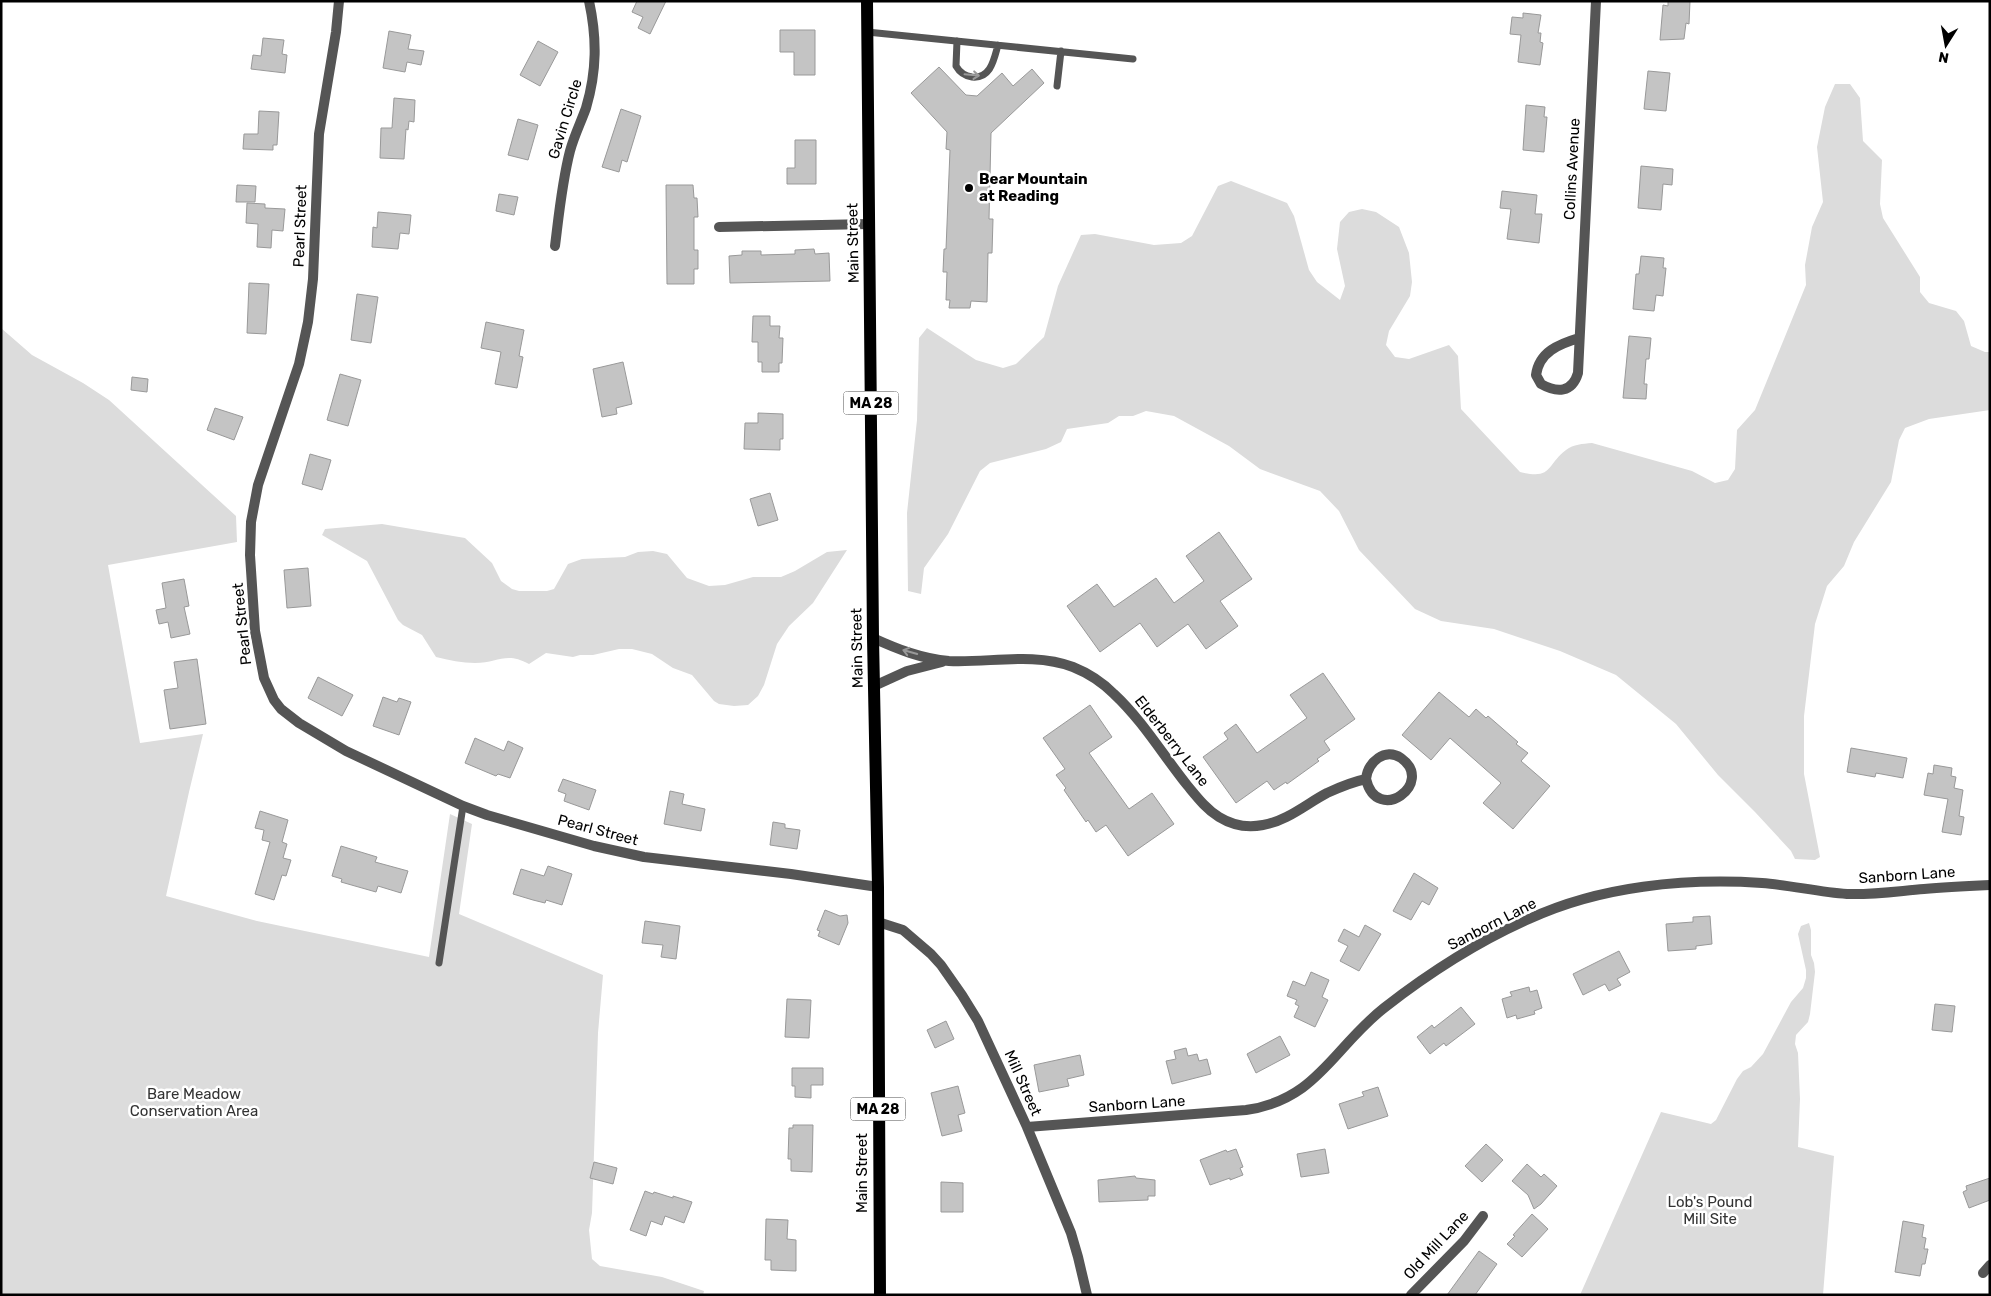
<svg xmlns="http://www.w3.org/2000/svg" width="1991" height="1296" font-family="Rubik,sans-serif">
	<rect width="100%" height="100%" fill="#fff"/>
	<!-- green -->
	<path fill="#dcdcdc" d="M 1835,84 L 1850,84 L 1860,98 L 1863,141 L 1882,160 L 1880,204 L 1883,218 L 1920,277 L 1920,292 L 1929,303 L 1956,311 L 1964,321 L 1971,346 L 1985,352 L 1990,352 L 1990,410 L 1929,419 L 1905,428 L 1899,440 L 1891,482 L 1854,542 L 1844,566 L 1827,586 L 1815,624 L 1804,716 L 1804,774 L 1820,857 L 1815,860 L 1795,859 L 1791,851 L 1755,812 L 1718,775 L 1676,724 L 1616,675 L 1560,651 L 1494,629 L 1441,621 L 1415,609 L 1359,550 L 1339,511 L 1320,491 L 1260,469 L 1229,446 L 1174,416 L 1146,411 L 1133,416 L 1119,416 L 1108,423 L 1067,429 L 1061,442 L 1046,449 L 990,463 L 980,471 L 948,534 L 924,568 L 921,594 L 908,591 L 907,513 L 917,420 L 919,338 L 927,328 L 976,360 L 1003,368 L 1016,364 L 1044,337 L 1058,286 L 1081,235 L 1095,234 L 1154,245 L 1181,243 L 1192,236 L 1218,186 L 1231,181 L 1287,203 L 1294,216 L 1309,270 L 1317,282 L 1340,300 L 1345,286 L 1337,249 L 1340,222 L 1349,212 L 1362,209 L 1376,212 L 1399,227 L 1409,253 L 1412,282 L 1410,296 L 1389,331 L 1386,345 L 1395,357 L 1409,359 L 1449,345 L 1458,356 L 1461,409 L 1520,472 C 1553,480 1546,465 1566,450 C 1574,444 1582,444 1592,443 L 1692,471 L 1715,483 L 1728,480 L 1735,469 L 1737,430 L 1755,410 L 1806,285 L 1805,265 L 1812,227 L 1823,202 L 1817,147 L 1825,107 Z
		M 1,328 L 32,355 L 83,383 L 109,400 L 236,516 L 237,542 L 108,565 L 140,743 L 203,734 L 189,792 L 166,896 L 257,921 L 429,957 L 450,814 L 472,824 L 459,914 L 603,975 L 598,1033 L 592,1213 L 589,1230 L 592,1259 L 600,1266 L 662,1277 L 704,1291 L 703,1295 L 1,1295 Z
		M 382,524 L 465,538 L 492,563 L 501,581 L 512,589 L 519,591 L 547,591 L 554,589 L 568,564 L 582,559 L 625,557 L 638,552 L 653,551 L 667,554 L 687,578 L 709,586 L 725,585 L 753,577 L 781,577 L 795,571 L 827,552 L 847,550 L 813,603 L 789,626 L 777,644 L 764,685 L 758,696 L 748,705 L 734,706 L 719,704 L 714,701 L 692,675 L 673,668 L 652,654 L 632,649 L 619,649 L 593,655 L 580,655 L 573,657 L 546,653 L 529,664 C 506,651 498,663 475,663 C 462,663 449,660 436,657 L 422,635 L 403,625 L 398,620 L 367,561 L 322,535 L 325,529 Z
		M 1809,923 L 1811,930 L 1811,955 L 1814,963 L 1815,972 L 1810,1014 L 1808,1022 L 1796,1035 L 1795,1044 L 1798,1053 L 1800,1099 L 1798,1147 L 1834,1156 L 1823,1295 L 1580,1295 L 1661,1112 L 1711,1124 L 1716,1120 L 1737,1079 L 1743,1071 L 1751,1067 L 1763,1054 L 1791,1002 L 1803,988 L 1806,978 L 1806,970 L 1798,934 L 1801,926 Z"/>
	<!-- building -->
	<path fill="#c4c4c4" stroke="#999" d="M 637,1 L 666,1 L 650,34 L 638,28 L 643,17 L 632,12 Z
		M 1668,1 L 1690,1 L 1689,24 L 1686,23 L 1684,39 L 1660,40 L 1663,5 L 1668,6 Z
		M 1523,13 L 1541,15 L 1538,33 L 1541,33 L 1540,42 L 1543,43 L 1540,65 L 1518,62 L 1521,35 L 1510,34 L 1512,17 L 1523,18 Z
		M 780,30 L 815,30 L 815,75 L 794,75 L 794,52 L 780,52 Z
		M 389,31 L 411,35 L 408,49 L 424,51 L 421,65 L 407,62 L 405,72 L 383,68 Z
		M 263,38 L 284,40 L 282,54 L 287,55 L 285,73 L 251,69 L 253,55 L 261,56 Z
		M 538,41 L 558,52 L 540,86 L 520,75 Z
		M 939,67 L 966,95 L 977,96 L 1002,73 L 1013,86 L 1032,69 L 1044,83 L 991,133 L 989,219 L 993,219 L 992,253 L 988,253 L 987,302 L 971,301 L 970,308 L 949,308 L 950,300 L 946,300 L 947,272 L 943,272 L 944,249 L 946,249 L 950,150 L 946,149 L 947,132 L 911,93 Z
		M 1648,71 L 1670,73 L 1666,111 L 1644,109 Z
		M 394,98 L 415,100 L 414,122 L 409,121 L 408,130 L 406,129 L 404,159 L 380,158 L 381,128 L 392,128 Z
		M 1526,105 L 1545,107 L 1544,117 L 1547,117 L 1544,152 L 1523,150 Z
		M 621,109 L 641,116 L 627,162 L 622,160 L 619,172 L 602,167 Z
		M 259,111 L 279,112 L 277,145 L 273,145 L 273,150 L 243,149 L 244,134 L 258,134 Z
		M 518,119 L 538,125 L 528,160 L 508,155 Z
		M 795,140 L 816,140 L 816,184 L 787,184 L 787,168 L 795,168 Z
		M 1641,166 L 1673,169 L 1672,185 L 1663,184 L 1661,210 L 1638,208 Z
		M 237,185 L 256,186 L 255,202 L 236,202 Z
		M 666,185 L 693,185 L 694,198 L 697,198 L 698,217 L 694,217 L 694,250 L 698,250 L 698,269 L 694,269 L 694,284 L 667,284 Z
		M 1502,191 L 1537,195 L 1535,214 L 1542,214 L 1539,243 L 1507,239 L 1511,209 L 1500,208 Z
		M 499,194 L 518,197 L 514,215 L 496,211 Z
		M 247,203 L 265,204 L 265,208 L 285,209 L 283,231 L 272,230 L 271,248 L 257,247 L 258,224 L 246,223 Z
		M 378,212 L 411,215 L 409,234 L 400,233 L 398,249 L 372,247 L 373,227 L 377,228 Z
		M 814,249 L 815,254 L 829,253 L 830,281 L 730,283 L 729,256 L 742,255 L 742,251 L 761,251 L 761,255 L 795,254 L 795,250 Z
		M 1641,256 L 1664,258 L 1663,268 L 1666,268 L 1663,296 L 1656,295 L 1654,311 L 1633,309 L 1636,274 L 1639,274 Z
		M 249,283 L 269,284 L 266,334 L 247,333 Z
		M 357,294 L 378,297 L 371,343 L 351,340 Z
		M 753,316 L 770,316 L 770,326 L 780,326 L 779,338 L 783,338 L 782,363 L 779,363 L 779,372 L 762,372 L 762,362 L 758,362 L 758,342 L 752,342 Z
		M 486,322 L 524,330 L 519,356 L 523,357 L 517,388 L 495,384 L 501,352 L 481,348 Z
		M 1629,336 L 1651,338 L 1649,359 L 1646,359 L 1644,384 L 1647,384 L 1646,399 L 1623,398 Z
		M 623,362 L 632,404 L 616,408 L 617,414 L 602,417 L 593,369 Z
		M 340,374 L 361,380 L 348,426 L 327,420 Z
		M 132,377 L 148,379 L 147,392 L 131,390 Z
		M 215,408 L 243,417 L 234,440 L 207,430 Z
		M 758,413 L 783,414 L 783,439 L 780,439 L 780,450 L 744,449 L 745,423 L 758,423 Z
		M 310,454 L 331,460 L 322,490 L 302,484 Z
		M 770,493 L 778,520 L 758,526 L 750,499 Z
		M 1219,532 L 1252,579 L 1220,601 L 1238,626 L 1206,649 L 1188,624 L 1157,647 L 1140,623 L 1100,652 L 1067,606 L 1097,584 L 1114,607 L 1156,578 L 1174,603 L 1204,581 L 1186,556 Z
		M 308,568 L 311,606 L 287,608 L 284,570 Z
		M 184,579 L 189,606 L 184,607 L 190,634 L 171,638 L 168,622 L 159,624 L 156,610 L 166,608 L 162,583 Z
		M 197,659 L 206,724 L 170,729 L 164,690 L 178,688 L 174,662 Z
		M 1323,673 L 1355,719 L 1324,741 L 1330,750 L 1317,759 L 1319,761 L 1287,784 L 1286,782 L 1274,790 L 1267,781 L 1236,803 L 1203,757 L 1228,739 L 1224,733 L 1236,724 L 1257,753 L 1307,718 L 1290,695 Z
		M 318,677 L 353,695 L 342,716 L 308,698 Z
		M 1439,692 L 1469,717 L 1476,709 L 1486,718 L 1488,716 L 1518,742 L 1516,744 L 1528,753 L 1521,761 L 1550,786 L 1513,829 L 1483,803 L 1501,783 L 1450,738 L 1431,760 L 1402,735 Z
		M 383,697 L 397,702 L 399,698 L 411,702 L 399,735 L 373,726 Z
		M 1090,705 L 1112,737 L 1089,753 L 1129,809 L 1152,793 L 1174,824 L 1128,856 L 1106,825 L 1096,832 L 1088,820 L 1086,822 L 1064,790 L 1066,788 L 1056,775 L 1065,769 L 1043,738 Z
		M 475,738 L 504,751 L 508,741 L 523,748 L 510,778 L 498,774 L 496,776 L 465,763 Z
		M 1851,748 L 1907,758 L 1903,778 L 1876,773 L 1875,777 L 1847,772 Z
		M 1934,765 L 1952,768 L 1951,776 L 1956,777 L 1954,788 L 1963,790 L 1959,816 L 1964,817 L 1961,835 L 1942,832 L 1948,799 L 1924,795 L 1928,773 L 1933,774 Z
		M 563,779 L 596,790 L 589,810 L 564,801 L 566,794 L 558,791 Z
		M 670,791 L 684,794 L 682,804 L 705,809 L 701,831 L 664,824 Z
		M 260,811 L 288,820 L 282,842 L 287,844 L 283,858 L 291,860 L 286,876 L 282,875 L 274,900 L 255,894 L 270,842 L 262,840 L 264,830 L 255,828 Z
		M 773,822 L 785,824 L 785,828 L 800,830 L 797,849 L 770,845 Z
		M 341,846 L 377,857 L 375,862 L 408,871 L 401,893 L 378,886 L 376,892 L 341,882 L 342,879 L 332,876 Z
		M 548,866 L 572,874 L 562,905 L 546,900 L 545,903 L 533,900 L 513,894 L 521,869 L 544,876 Z
		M 1414,873 L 1438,888 L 1429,905 L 1422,901 L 1411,920 L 1393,911 Z
		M 825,910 L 840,916 L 847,915 L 848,923 L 839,945 L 818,936 L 820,931 L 817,930 Z
		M 1710,916 L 1712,944 L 1696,946 L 1696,949 L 1668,951 L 1666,924 L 1693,922 L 1693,917 Z
		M 645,921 L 680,926 L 676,959 L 661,957 L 663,945 L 642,943 Z
		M 1365,925 L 1381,934 L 1359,971 L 1340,961 L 1348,946 L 1338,941 L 1344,929 L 1359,937 Z
		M 1619,951 L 1630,972 L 1617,979 L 1621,985 L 1609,991 L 1605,984 L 1583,995 L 1573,974 Z
		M 1311,972 L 1329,980 L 1322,997 L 1328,1000 L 1315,1027 L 1294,1017 L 1299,1006 L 1295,1004 L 1297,1000 L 1287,996 L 1293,981 L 1305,986 Z
		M 1529,987 L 1530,992 L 1537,990 L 1542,1008 L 1534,1011 L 1535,1014 L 1517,1019 L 1516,1015 L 1507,1018 L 1502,999 L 1512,996 L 1510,992 Z
		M 787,999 L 811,1000 L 809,1038 L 785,1037 Z
		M 1935,1004 L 1955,1006 L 1952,1032 L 1932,1030 Z
		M 1461,1007 L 1475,1024 L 1446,1046 L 1444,1043 L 1430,1054 L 1417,1037 L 1432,1025 L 1434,1028 Z
		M 946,1021 L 954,1039 L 935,1048 L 927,1030 Z
		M 1280,1036 L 1290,1055 L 1256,1073 L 1247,1054 Z
		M 1186,1048 L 1188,1056 L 1197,1054 L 1199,1061 L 1207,1059 L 1211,1074 L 1172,1084 L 1166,1061 L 1176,1059 L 1174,1051 Z
		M 1080,1055 L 1084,1075 L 1067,1079 L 1069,1086 L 1039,1092 L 1034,1065 Z
		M 792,1068 L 823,1068 L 823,1085 L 811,1085 L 811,1098 L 795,1097 L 795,1086 L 792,1086 Z
		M 958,1086 L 965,1113 L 958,1115 L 962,1131 L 942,1136 L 931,1093 Z
		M 1378,1087 L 1388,1116 L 1348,1129 L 1339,1104 L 1364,1096 L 1362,1092 Z
		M 793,1125 L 813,1125 L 812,1172 L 791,1171 L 791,1159 L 788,1159 L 789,1128 L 793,1128 Z
		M 1486,1144 L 1503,1160 L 1482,1182 L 1465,1166 Z
		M 1236,1149 L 1243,1167 L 1240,1168 L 1243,1175 L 1230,1180 L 1230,1178 L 1210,1185 L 1200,1160 L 1226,1150 L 1227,1152 Z
		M 1325,1149 L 1329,1173 L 1301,1177 L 1297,1154 Z
		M 594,1162 L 617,1168 L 613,1184 L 590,1178 Z
		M 1527,1164 L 1541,1177 L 1544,1174 L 1557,1186 L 1541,1204 L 1534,1209 L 1528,1195 L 1512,1181 Z
		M 1135,1176 L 1136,1178 L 1155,1180 L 1155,1196 L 1148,1196 L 1148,1200 L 1099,1202 L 1098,1180 Z
		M 1990,1178 L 1990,1200 L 1969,1208 L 1963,1192 L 1967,1190 L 1966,1186 Z
		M 941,1182 L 963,1183 L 963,1212 L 941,1212 Z
		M 645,1191 L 653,1194 L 654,1192 L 673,1198 L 673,1196 L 692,1202 L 684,1223 L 665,1216 L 662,1225 L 651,1221 L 646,1236 L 630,1230 Z
		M 1532,1214 L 1548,1229 L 1522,1257 L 1507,1244 L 1515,1236 L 1513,1235 Z
		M 766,1219 L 788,1220 L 787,1239 L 796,1240 L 796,1271 L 771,1270 L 771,1260 L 765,1260 Z
		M 1903,1221 L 1924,1225 L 1922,1237 L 1926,1238 L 1924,1249 L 1928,1249 L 1925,1264 L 1922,1264 L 1920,1276 L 1895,1272 Z
		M 1479,1251 L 1497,1264 L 1475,1295 L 1447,1295 Z"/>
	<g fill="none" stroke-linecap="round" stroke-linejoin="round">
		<!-- service -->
		<path stroke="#555" stroke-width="7" d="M 867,32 L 1133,59
			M 957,41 L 956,66 C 960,73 965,76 972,77 C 991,79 994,59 998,45
			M 1057,86 L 1061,51
			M 439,963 L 463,806"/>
		<!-- minor -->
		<path stroke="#555" stroke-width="10" d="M 339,1 L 336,32 L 319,134 L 313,279 L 308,322 L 299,364 L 258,485 L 251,522 L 250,555 L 255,631 L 264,678 L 274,700 L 281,709 L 299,723 L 346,751 L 463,806 L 487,815 L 594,846 L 644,857 L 791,874 L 878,887
			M 719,227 L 869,224
			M 555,246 C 559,214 562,182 570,151 C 574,136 581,122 586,108 C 597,71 597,38 589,1
			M 1579,338 C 1559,344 1539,352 1536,375 L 1541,384 C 1557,393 1572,393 1578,373 L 1596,1
			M 873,638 C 897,649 922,659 949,661 C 989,663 1034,652 1073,667 C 1088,673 1102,682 1114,694 C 1142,720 1163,755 1187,785 C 1197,797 1206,809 1219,817 C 1232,825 1248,828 1263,825 C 1287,821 1306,804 1327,793 C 1340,787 1352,782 1366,779 C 1368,762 1385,747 1401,758 C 1436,783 1377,826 1366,779
			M 874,686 L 907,671 L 942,662
			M 878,922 L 903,930 L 931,954 L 941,965 L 962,995 L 978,1021 L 1027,1127 L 1071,1233 L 1078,1257 L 1087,1295
			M 1027,1127 L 1246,1110 C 1317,1100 1333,1048 1384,1008 C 1429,973 1477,942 1529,919 C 1600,886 1685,878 1762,883 C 1790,885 1818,892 1847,894 C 1873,895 1899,891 1924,889 C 1946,887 1968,886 1990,885
			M 1983,1273 L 1990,1265
			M 1411,1295 L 1464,1241 L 1483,1216"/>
		<!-- primary -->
		<path stroke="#000" stroke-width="12" d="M 867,1 L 873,638 L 878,887 L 880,1295"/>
	</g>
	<!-- one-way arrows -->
	<defs><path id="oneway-shaft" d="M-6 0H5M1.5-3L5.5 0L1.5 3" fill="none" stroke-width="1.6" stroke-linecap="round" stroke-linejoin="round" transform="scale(1.25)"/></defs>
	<g stroke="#999">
		<use href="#oneway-shaft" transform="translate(972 75) rotate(5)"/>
		<use href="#oneway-shaft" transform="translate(910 652) rotate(-164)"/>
	</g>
	<!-- markers -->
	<circle fill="#000" stroke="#fff" stroke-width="2" cx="969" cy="188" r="5"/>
	<g text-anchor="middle" stroke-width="5" stroke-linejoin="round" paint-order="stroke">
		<!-- shield labels -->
		<g fill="#fff" stroke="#4c4c4c" stroke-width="1">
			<rect x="843.5" y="391.5" width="55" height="23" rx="4"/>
			<rect x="850.5" y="1097.5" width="55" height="23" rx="4"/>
		</g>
		<g font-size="14" font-weight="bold" fill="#000">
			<text x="871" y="408">MA 28</text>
			<text x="878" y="1114">MA 28</text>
		</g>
		<!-- street labels -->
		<g font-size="15" fill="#000" stroke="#fff">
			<text transform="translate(565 119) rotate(-73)" y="5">Gavin Circle</text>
			<text transform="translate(1572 169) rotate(-87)" y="5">Collins Avenue</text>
			<text transform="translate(300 226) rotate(-88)" y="5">Pearl Street</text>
			<text transform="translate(853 243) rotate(-91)" y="5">Main Street</text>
			<text transform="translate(242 624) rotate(-96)" y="5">Pearl Street</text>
			<text transform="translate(857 648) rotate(-91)" y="5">Main Street</text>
			<text transform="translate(1172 741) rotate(52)" y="5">Elderberry Lane</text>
			<text transform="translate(598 830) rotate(15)" y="5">Pearl Street</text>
			<text transform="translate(1907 875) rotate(-4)" y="5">Sanborn Lane</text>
			<text transform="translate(1492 924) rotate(-27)" y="5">Sanborn Lane</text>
			<text transform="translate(1023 1083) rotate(66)" y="5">Mill Street</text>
			<text transform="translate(1137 1104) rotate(-4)" y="5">Sanborn Lane</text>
			<text transform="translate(862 1173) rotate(-90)" y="5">Main Street</text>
			<text transform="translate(1436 1245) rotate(-47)" y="5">Old Mill Lane</text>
		</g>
		<!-- poi labels -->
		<g font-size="15" font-weight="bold" fill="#000" stroke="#fff" text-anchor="start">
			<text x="979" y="184">Bear Mountain<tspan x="979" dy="17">at Reading</tspan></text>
		</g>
		<!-- park labels -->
		<g font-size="15" fill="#333" stroke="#fff">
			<text x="194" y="1099">Bare Meadow<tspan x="194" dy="17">Conservation Area</tspan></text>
			<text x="1710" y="1207">Lob's Pound<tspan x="1710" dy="17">Mill Site</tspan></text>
		</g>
	</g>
	<!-- border -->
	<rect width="1991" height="1296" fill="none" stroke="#000000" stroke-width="5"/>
	<!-- north arrow -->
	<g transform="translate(1946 45) rotate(191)" stroke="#ffffff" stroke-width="4" paint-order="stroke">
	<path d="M0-4L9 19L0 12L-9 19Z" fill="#000000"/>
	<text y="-8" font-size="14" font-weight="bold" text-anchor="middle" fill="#000000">N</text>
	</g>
</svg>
